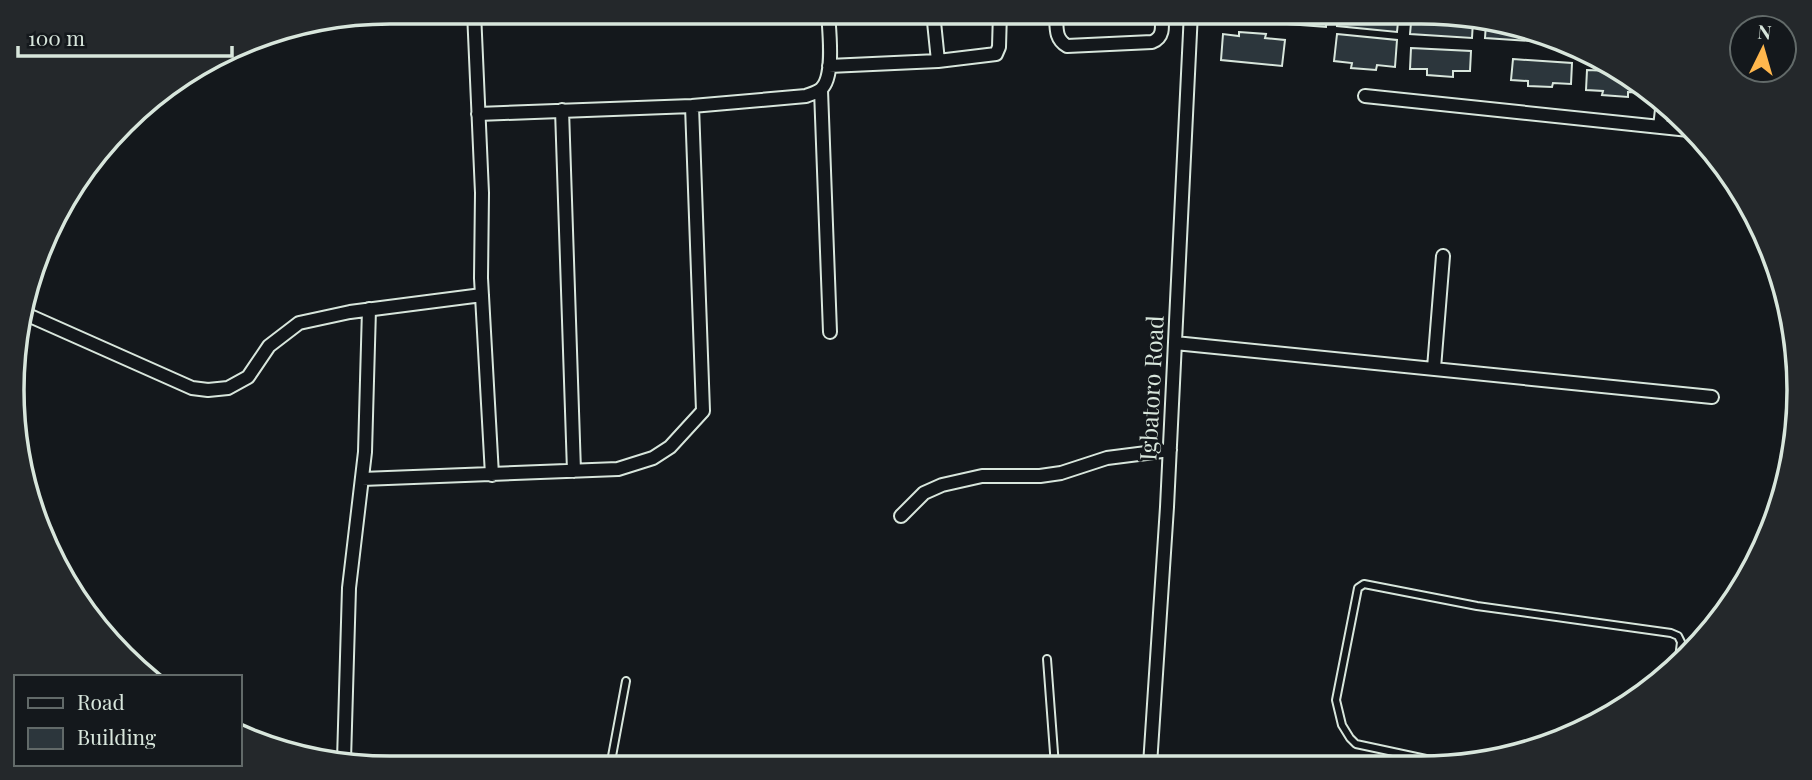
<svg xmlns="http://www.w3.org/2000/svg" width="1812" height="780" font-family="'Playfair Display',serif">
	<rect width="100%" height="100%" fill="#14181c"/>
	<!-- building -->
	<path fill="#2c363c" stroke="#d8e6dc" stroke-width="2" d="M 1263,12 L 1327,12 L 1326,27 L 1262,22 Z
		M 1338,12 L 1399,12 L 1397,32 L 1337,26 Z
		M 1412,12 L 1473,21 L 1472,38 L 1410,34 Z
		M 1486,23 L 1544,32 L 1546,34 L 1545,42 L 1485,38 Z
		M 1239,32 L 1266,34 L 1265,38 L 1285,40 L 1282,66 L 1221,60 L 1223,34 L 1239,36 Z
		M 1337,34 L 1397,40 L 1395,67 L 1377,65 L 1376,70 L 1351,68 L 1352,63 L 1334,61 Z
		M 1411,48 L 1471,51 L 1470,71 L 1453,71 L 1453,77 L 1427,75 L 1427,69 L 1410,69 Z
		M 1513,59 L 1572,63 L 1571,84 L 1553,83 L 1552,87 L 1528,86 L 1528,81 L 1511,80 Z
		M 1587,70 L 1610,71 L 1645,93 L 1628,92 L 1628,97 L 1602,95 L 1603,91 L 1586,90 Z"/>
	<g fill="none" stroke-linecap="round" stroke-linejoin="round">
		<defs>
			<path id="lane" d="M 1047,659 L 1055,766
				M 1454,765 L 1356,744 L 1350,738 L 1342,725 L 1336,700 L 1358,588 L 1364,584 L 1477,606 L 1671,633 L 1678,636 L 1681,642 L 1678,666
				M 610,767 L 626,681"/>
			<path id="street" d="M 474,12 L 482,193 L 481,278 L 492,475
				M 933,12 L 938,61
				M 1056,12 C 1057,27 1054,38 1067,46 L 1152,42 C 1165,37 1162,25 1161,12
				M 260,37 L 286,29
				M 829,66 L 938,61 L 996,54 L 999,47 L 1000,12
				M 821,90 L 830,332
				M 1365,96 L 1689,130
				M 562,110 L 574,471
				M 478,114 L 692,106 L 806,96 C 811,94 818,92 821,89 C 835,77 829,30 828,12
				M 1660,127 L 1663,101
				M 21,312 L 192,388 L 208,390 L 228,388 L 248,377 L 269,346 L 299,323 L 350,312 L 482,295
				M 1175,343 L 1712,397
				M 1434,368 L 1443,256
				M 362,479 L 618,469 L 653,458 L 670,447 L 703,411 L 692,106
				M 901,516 L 924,493 L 942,485 L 982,476 L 1040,476 L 1061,473 L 1107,458 L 1170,450
				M 344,760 L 349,588 L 365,452 L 369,309
				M 1150,765 L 1167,507 L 1191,12"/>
		</defs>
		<!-- lane casing -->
		<use href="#lane" stroke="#d8e6dc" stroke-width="10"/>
		<!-- street casing -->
		<use href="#street" stroke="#d8e6dc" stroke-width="16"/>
		<!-- lane -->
		<use href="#lane" stroke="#14181c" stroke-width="6"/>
		<!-- street -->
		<use href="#street" stroke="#14181c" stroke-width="12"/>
	</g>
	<g text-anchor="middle" stroke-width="5" stroke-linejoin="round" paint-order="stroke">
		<!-- street labels -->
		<g font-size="23" fill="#d8e6dc" stroke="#14181c">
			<text transform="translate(1152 388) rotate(-87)" y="8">Igbatoro Road</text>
		</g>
	</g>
	<!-- crop -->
	<path d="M0 0H1812V780H0ZM390 24H1421A366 366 0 0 1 1787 390V390A366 366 0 0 1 1421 756H390A366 366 0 0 1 24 390V390A366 366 0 0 1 390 24Z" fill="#24282b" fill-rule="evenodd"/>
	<path fill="none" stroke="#d8e6dc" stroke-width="3.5" d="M390 24H1421A366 366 0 0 1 1787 390V390A366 366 0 0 1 1421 756H390A366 366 0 0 1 24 390V390A366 366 0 0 1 390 24Z"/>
	<!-- legend -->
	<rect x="14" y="675" width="228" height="91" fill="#14181c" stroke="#626a69" stroke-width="2"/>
	<rect x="28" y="698" width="35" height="10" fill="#14181c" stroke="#626a69" stroke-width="2"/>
	<text x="77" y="710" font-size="21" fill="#d8e6dc">Road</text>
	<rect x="28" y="728" width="35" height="21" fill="#2c363c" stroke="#626a69" stroke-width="2"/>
	<text x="77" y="745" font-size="21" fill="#d8e6dc">Building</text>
	<!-- north arrow -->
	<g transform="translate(1763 49) rotate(5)"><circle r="33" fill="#14181c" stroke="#626a69" stroke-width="2"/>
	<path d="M0-5L12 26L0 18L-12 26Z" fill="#ffb74d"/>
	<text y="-10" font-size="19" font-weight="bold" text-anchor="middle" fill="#d8e6dc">N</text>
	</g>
	<!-- scale -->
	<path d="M18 46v10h214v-10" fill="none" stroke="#d8e6dc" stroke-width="3.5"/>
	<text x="28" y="46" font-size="21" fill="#d8e6dc" stroke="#14181c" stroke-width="5" paint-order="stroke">100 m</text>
</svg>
